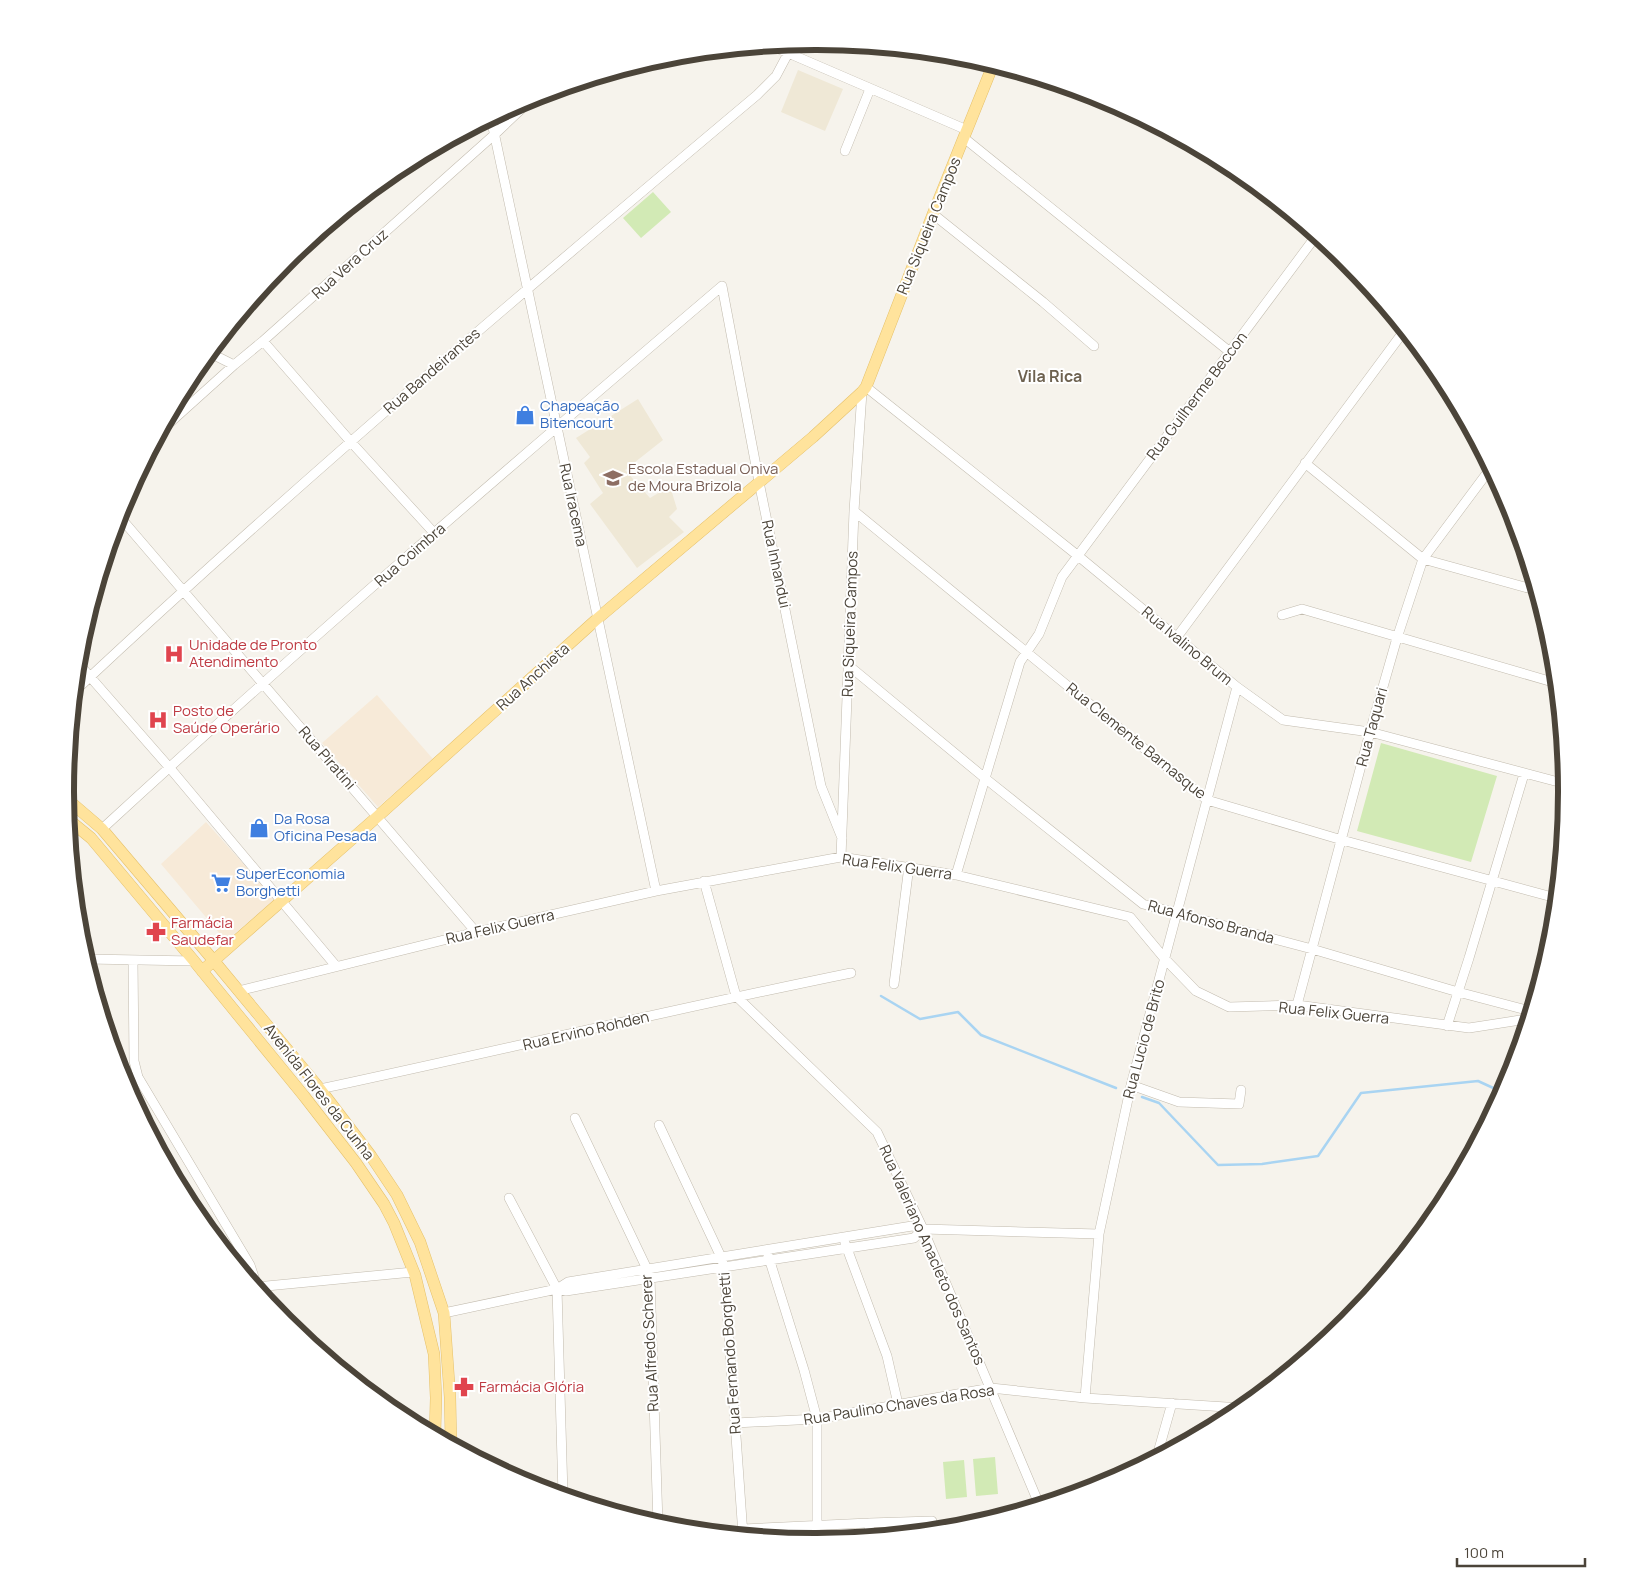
<svg xmlns="http://www.w3.org/2000/svg" width="1632" height="1583" font-family="Manrope,sans-serif">
	<rect width="100%" height="100%" fill="#f6f3ec"/>
	<!-- commercial -->
	<path fill="#f7ead8" d="M 377,695 L 433,759 L 378,807 L 322,743 Z
		M 206,822 L 275,899 L 226,941 L 161,864 Z"/>
	<!-- education -->
	<path fill="#efe8d6" d="M 798,70 L 843,89 L 825,131 L 781,112 Z
		M 638,399 L 663,440 L 625,470 L 650,498 L 670,486 L 677,509 L 669,517 L 684,532 L 637,568 L 590,504 L 603,493 L 584,463 L 590,457 L 576,438 Z"/>
	<!-- green -->
	<path fill="#d2eab5" d="M 653,192 L 671,212 L 641,238 L 623,218 Z
		M 1381,743 L 1497,776 L 1471,862 L 1357,831 Z
		M 995,1457 L 998,1494 L 976,1496 L 973,1459 Z
		M 964,1460 L 967,1497 L 946,1499 L 943,1462 Z"/>
	<g fill="none" stroke-linecap="round" stroke-linejoin="round">
		<!-- stream -->
		<path stroke="#a9d4f2" stroke-width="2.5" d="M 881,996 L 920,1019 L 958,1012 L 981,1035 L 1116,1088
			M 1142,1097 L 1159,1103 L 1218,1165 L 1262,1164 L 1318,1156 L 1361,1093 L 1478,1081 L 1502,1092"/>
		<defs>
			<path id="minor" d="M 772,46 L 967,130
				M 491,118 L 656,891
				M 964,138 L 1230,352
				M 845,151 L 870,89
				M 933,214 L 1043,302 L 1094,346
				M 722,286 L 759,482 L 821,786 L 842,838
				M 263,341 L 351,442 L 435,534
				M 210,353 L 234,365
				M 866,387 L 1077,555 L 1237,687 L 1283,720 L 1370,732 L 1566,784
				M 164,428 L 234,365 L 263,341 L 495,134 L 534,97
				M 1305,463 L 1423,559 L 1535,590
				M 854,511 L 1207,800 L 1342,840 L 1556,898
				M 119,516 L 476,932
				M 1282,615 L 1302,609 L 1556,683
				M 1177,637 L 1404,331
				M 78,663 L 169,767 L 336,966
				M 848,665 L 986,779 L 1143,904 L 1312,949 L 1458,992 L 1530,1011
				M 76,690 C 296,484 526,289 757,95 L 776,76 L 793,44
				M 102,829 C 304,643 513,464 722,286
				M 841,857 L 854,511 L 862,392
				M 956,875 L 1020,662 L 1039,634 L 1062,577 L 1316,236
				M 704,881 L 736,996 L 877,1132 L 923,1229 L 1039,1504
				M 87,959 L 194,961
				M 133,960 L 134,1061 L 138,1077 L 250,1265 L 258,1289
				M 894,984 L 909,866
				M 238,991 L 476,932 L 656,891 L 841,857 L 956,875 L 1130,917 L 1165,959 L 1196,991 L 1229,1007 L 1297,1005 L 1469,1028 L 1527,1019
				M 1297,1005 L 1370,732 L 1397,638 L 1423,559 L 1490,469
				M 1447,1026 L 1469,958 L 1524,774
				M 1131,1085 L 1179,1102 L 1239,1104 L 1241,1090
				M 320,1089 C 497,1051 674,1009 851,973
				M 575,1118 L 647,1269 L 650,1278 L 658,1524
				M 659,1125 L 721,1257 L 724,1267 L 743,1535
				M 509,1198 L 557,1289 L 563,1495
				M 845,1243 L 887,1356 L 898,1404
				M 768,1255 L 804,1370 L 817,1419 L 817,1525
				M 256,1287 L 413,1272
				M 557,1289 L 566,1291 L 914,1238 L 923,1229
				M 444,1313 L 557,1289 L 568,1282 L 912,1226 L 923,1229 L 1099,1234
				M 1085,1398 L 1099,1234 L 1131,1085 L 1237,687
				M 735,1423 L 817,1419 L 991,1388 L 1085,1398 L 1242,1408
				M 1157,1456 L 1172,1403
				M 869,1523 L 870,1536
				M 743,1529 L 869,1523 L 932,1521"/>
			<path id="major" d="M 67,799 L 102,829 L 214,961 L 320,1089 L 371,1156 L 397,1195 L 420,1242 L 444,1313 L 450,1397 L 451,1443
				M 69,820 L 91,838 L 194,961 L 304,1096 L 356,1163 L 384,1204 L 394,1223 L 415,1275 L 434,1354 L 436,1398 L 435,1434
				M 202,971 L 377,817 L 597,619 L 813,437 L 862,392 L 866,387 L 933,214 L 993,65"/>
		</defs>
		<!-- minor casing -->
		<use href="#minor" stroke="#c2bbae" stroke-width="10"/>
		<!-- major casing -->
		<use href="#major" stroke="#e6c16a" stroke-width="12"/>
		<!-- minor -->
		<use href="#minor" stroke="#fff" stroke-width="9"/>
		<!-- major -->
		<use href="#major" stroke="#ffe39c" stroke-width="11"/>
	</g>
	<!-- icons -->
	<defs>
		<symbol id="shop-bare" viewBox="-9 -9 18 18"><path d="M-5-2.5h2.3a2.7 3.5 0 0 1 5.4 0H5L5.5 6h-11ZM-1.5-2.5h3a1.5 2.3 0 0 0-3 0Z" fill="#3f7fe0" stroke="#fff" stroke-width="2.5" paint-order="stroke"/></symbol>
		<symbol id="school-bare" viewBox="-9 -9 18 18"><path d="M0-5L7-2L0 1L-7-2ZM-4 1L0 2.5L4 1V4Q0 6-4 4Z" fill="#8d6e63" stroke="#fff" stroke-width="2.5" paint-order="stroke"/></symbol>
		<symbol id="hospital-bare" viewBox="-9 -9 18 18"><path d="M-5-5h3v3.5h4V-5h3V5h-3V1.5h-4V5h-3Z" fill="#e0444e" stroke="#fff" stroke-width="2.5" paint-order="stroke"/></symbol>
		<symbol id="supermarket-bare" viewBox="-9 -9 18 18"><path d="M-6-5.5h2.5l.6 2H6L4.5 2H-2.5L-4.4-4H-6ZM-1.5 3.2a1.3 1.3 0 1 0 .1 0ZM3 3.2a1.3 1.3 0 1 0 .1 0Z" fill="#3f7fe0" stroke="#fff" stroke-width="2.5" paint-order="stroke"/></symbol>
		<symbol id="pharmacy-bare" viewBox="-9 -9 18 18"><path d="M-2-6h4v4h4v4h-4v4h-4v-4h-4v-4h4Z" fill="#e0444e" stroke="#fff" stroke-width="2.5" paint-order="stroke"/></symbol>
	</defs>
	<g fill-rule="evenodd">
		<use href="#shop-bare" x="511" y="401" width="28" height="28"/>
		<use href="#school-bare" x="599" y="464" width="28" height="28"/>
		<use href="#hospital-bare" x="160" y="640" width="28" height="28"/>
		<use href="#hospital-bare" x="144" y="706" width="28" height="28"/>
		<use href="#shop-bare" x="245" y="814" width="28" height="28"/>
		<use href="#supermarket-bare" x="207" y="869" width="28" height="28"/>
		<use href="#pharmacy-bare" x="142" y="918" width="28" height="28"/>
		<use href="#pharmacy-bare" x="450" y="1373" width="28" height="28"/>
	</g>
	<g text-anchor="middle" stroke-width="4" stroke-linejoin="round" paint-order="stroke">
		<!-- street labels -->
		<g font-size="15" fill="#4b4439" stroke="#fff">
			<text transform="translate(929 226) rotate(-68)" y="5">Rua Siqueira Campos</text>
			<text transform="translate(350 264) rotate(-42)" y="5">Rua Vera Cruz</text>
			<text transform="translate(432 371) rotate(-41)" y="5">Rua Bandeirantes</text>
			<text transform="translate(1197 396) rotate(-53)" y="5">Rua Guilherme Beccon</text>
			<text transform="translate(573 505) rotate(78)" y="5">Rua Iracema</text>
			<text transform="translate(410 555) rotate(-41)" y="5">Rua Coimbra</text>
			<text transform="translate(776 564) rotate(78)" y="5">Rua Inhandui</text>
			<text transform="translate(850 624) rotate(-88)" y="5">Rua Siqueira Campos</text>
			<text transform="translate(1187 646) rotate(40)" y="5">Rua Ivalino Brum</text>
			<text transform="translate(533 677) rotate(-42)" y="5">Rua Anchieta</text>
			<text transform="translate(1372 727) rotate(-75)" y="5">Rua Taquari</text>
			<text transform="translate(1136 741) rotate(39)" y="5">Rua Clemente Barnasque</text>
			<text transform="translate(327 758) rotate(49)" y="5">Rua Piratini</text>
			<text transform="translate(897 867) rotate(8)" y="5">Rua Felix Guerra</text>
			<text transform="translate(1211 922) rotate(15)" y="5">Rua Afonso Branda</text>
			<text transform="translate(500 927) rotate(-13)" y="5">Rua Felix Guerra</text>
			<text transform="translate(1334 1013) rotate(6)" y="5">Rua Felix Guerra</text>
			<text transform="translate(586 1031) rotate(-13)" y="5">Rua Ervino Rohden</text>
			<text transform="translate(1144 1039) rotate(-75)" y="5">Rua Lucio de Brito</text>
			<text transform="translate(319 1092) rotate(52)" y="5">Avenida Flores da Cunha</text>
			<text transform="translate(932 1255) rotate(66)" y="5">Rua Valeriano Anacleto dos Santos</text>
			<text transform="translate(650 1343) rotate(-93)" y="5">Rua Alfredo Scherer</text>
			<text transform="translate(730 1353) rotate(-94)" y="5">Rua Fernando Borghetti</text>
			<text transform="translate(899 1405) rotate(-9)" y="5">Rua Paulino Chaves da Rosa</text>
		</g>
		<!-- shop labels -->
		<g font-size="15" fill="#366cbe" stroke="#fff" text-anchor="start">
			<text x="540" y="411">Chapeação<tspan x="540" dy="17">Bitencourt</tspan></text>
			<text x="274" y="824">Da Rosa<tspan x="274" dy="17">Oficina Pesada</tspan></text>
			<text x="236" y="879">SuperEconomia<tspan x="236" dy="17">Borghetti</tspan></text>
		</g>
		<!-- education labels -->
		<g font-size="15" fill="#785e54" stroke="#fff" text-anchor="start">
			<text x="628" y="474">Escola Estadual Oniva<tspan x="628" dy="17">de Moura Brizola</tspan></text>
		</g>
		<!-- health labels -->
		<g font-size="15" fill="#be3a42" stroke="#fff" text-anchor="start">
			<text x="189" y="650">Unidade de Pronto<tspan x="189" dy="17">Atendimento</tspan></text>
			<text x="173" y="716">Posto de<tspan x="173" dy="17">Saúde Operário</tspan></text>
			<text x="171" y="928">Farmácia<tspan x="171" dy="17">Saudefar</tspan></text>
			<text x="479" y="1392">Farmácia Glória</text>
		</g>
		<!-- neighbourhood labels -->
		<g font-size="16" font-weight="bold" fill="#6e6250" stroke="#fff">
			<text x="1050" y="382">Vila Rica</text>
		</g>
	</g>
	<!-- crop -->
	<path d="M0 0H1632V1583H0ZM815 50H817A741 741 0 0 1 1558 791V792A741 741 0 0 1 817 1533H815A741 741 0 0 1 74 792V791A741 741 0 0 1 815 50Z" fill="#fff" fill-rule="evenodd"/>
	<path fill="none" stroke="#4b4439" stroke-width="6" d="M815 50H817A741 741 0 0 1 1558 791V792A741 741 0 0 1 817 1533H815A741 741 0 0 1 74 792V791A741 741 0 0 1 815 50Z"/>
	<!-- scale -->
	<path d="M1457 1558v8h128v-8" fill="none" stroke="#4b4439" stroke-width="2.5"/>
	<text x="1464" y="1558" font-size="15" fill="#4b4439" stroke="#ffffff" stroke-width="4" paint-order="stroke">100 m</text>
</svg>
